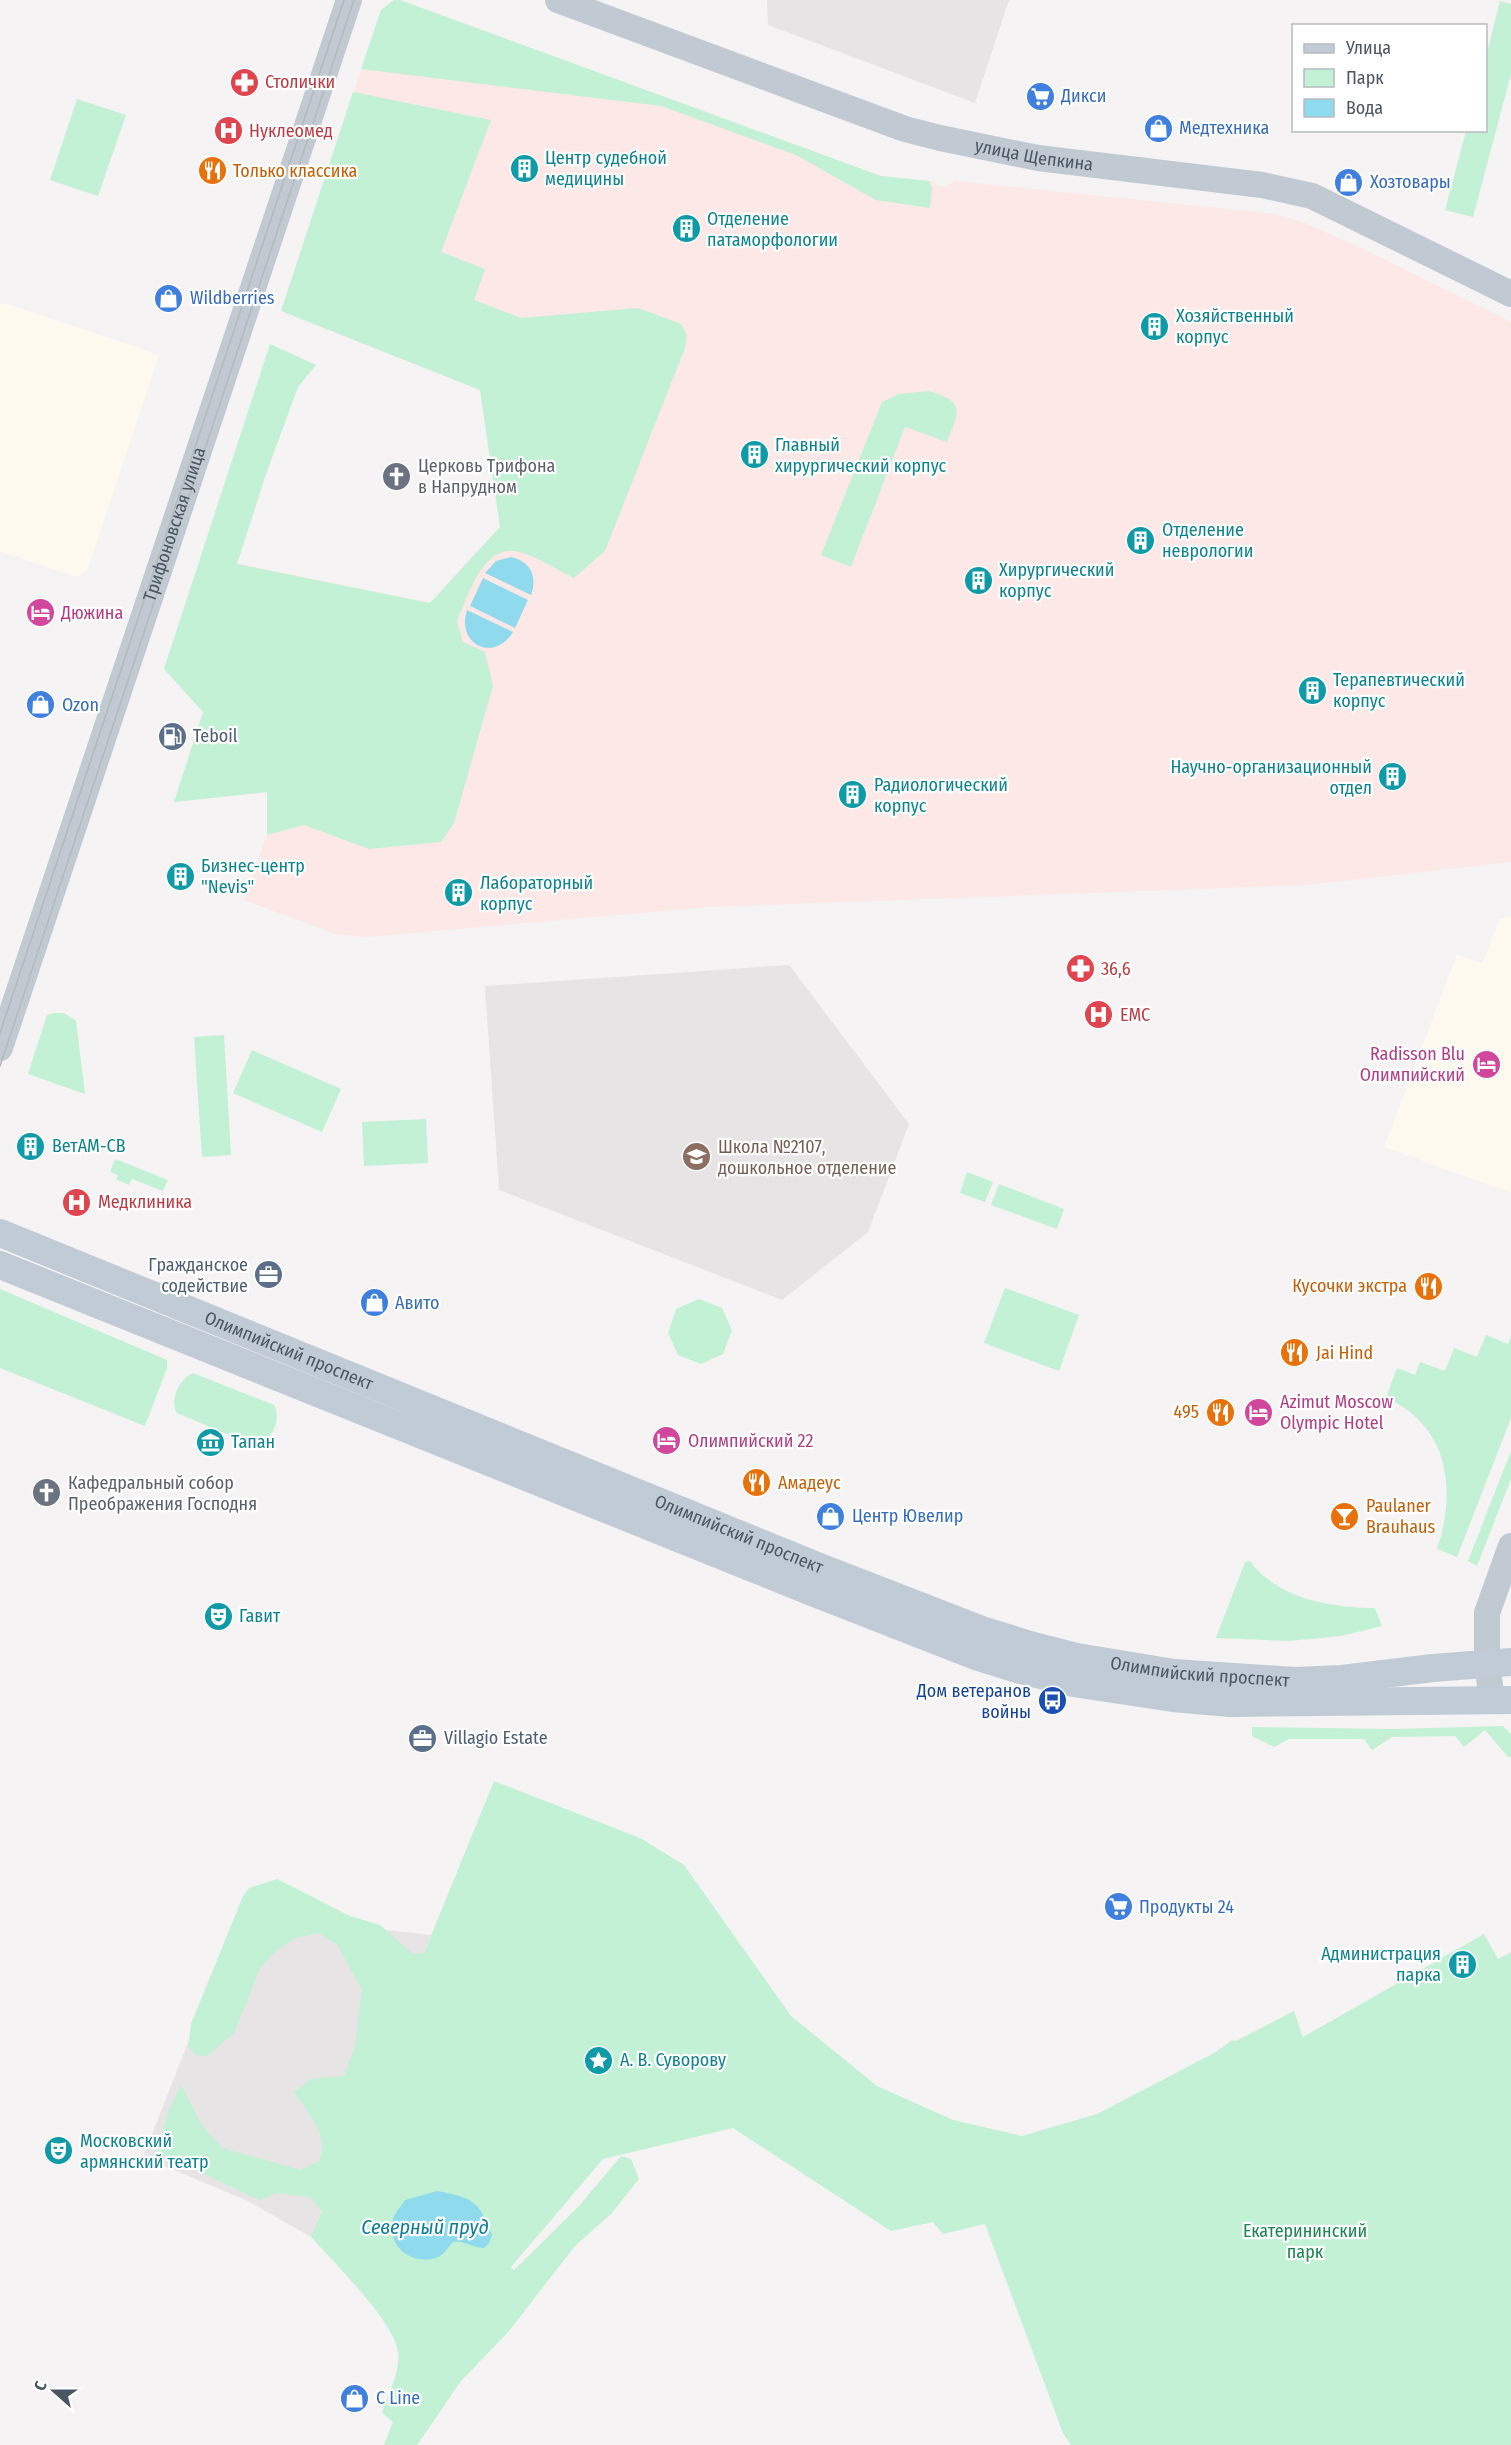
<svg xmlns="http://www.w3.org/2000/svg" width="1511" height="2445" font-family="'Fira Sans Condensed',sans-serif">
	<rect width="100%" height="100%" fill="#f5f3f3"/>
	<!-- commercial -->
	<path fill="#fdf9ef" d="M 4,303 L 159,355 L 87,571 L 77,577 L 0,551 L 0,305 Z
		M 1511,917 L 1511,1193 L 1384,1147 L 1457,954 L 1482,963 L 1500,919 Z"/>
	<!-- education -->
	<path fill="#e6e4e5" d="M 767,0 L 1009,0 L 975,103 L 768,25 Z
		M 789,965 L 909,1124 L 868,1232 L 782,1300 L 499,1190 L 485,986 Z
		M 326,1923 L 431,1935 L 311,2237 L 248,2201 L 143,2157 L 225,1949 Z"/>
	<!-- medical -->
	<path fill="#fce8e6" d="M 394,0 L 400,0 L 881,176 L 933,181 L 936,185 L 946,187 L 955,181 L 1199,206 L 1274,214 L 1305,223 L 1378,256 L 1511,322 L 1511,862 L 1307,885 L 709,907 L 366,937 L 336,934 L 244,900 L 267,835 L 268,792 L 174,802 L 203,712 L 164,669 L 201,556 L 430,603 L 500,527 L 480,390 L 281,311 L 381,10 Z"/>
	<!-- green -->
	<path fill="#c3f1d5" d="M 394,0 L 400,0 L 881,176 L 929,181 L 932,187 L 930,208 L 876,200 L 796,155 L 661,106 L 361,69 L 381,10 Z
		M 1500,1 L 1511,4 L 1511,74 L 1473,217 L 1445,210 L 1466,131 L 1486,130 L 1486,57 Z
		M 353,92 L 491,120 L 441,252 L 485,269 L 474,300 L 521,318 L 638,308 L 681,324 L 687,335 L 685,348 L 605,551 L 574,578 C 557,570 538,557 519,552 C 483,542 468,597 457,621 L 463,642 L 485,652 L 493,686 L 454,823 L 441,842 L 369,849 L 304,825 L 267,835 L 267,792 L 174,802 L 203,712 L 164,669 L 270,344 L 316,365 L 298,387 L 266,474 L 237,564 L 430,603 L 500,527 L 480,390 L 281,311 Z
		M 77,99 L 126,115 L 98,196 L 50,180 Z
		M 929,391 C 966,402 959,411 947,442 L 905,427 L 851,567 L 821,555 L 882,402 L 899,394 Z
		M 55,1013 L 64,1013 L 76,1021 L 85,1094 L 28,1074 L 47,1015 Z
		M 224,1035 L 231,1155 L 202,1157 L 194,1037 Z
		M 252,1050 L 341,1089 L 322,1132 L 233,1093 Z
		M 426,1119 L 428,1163 L 364,1166 L 362,1122 Z
		M 115,1159 L 168,1180 L 163,1191 L 132,1179 L 129,1185 L 116,1179 L 118,1175 L 110,1172 Z
		M 967,1172 L 993,1182 L 985,1202 L 960,1193 Z
		M 999,1184 L 1064,1209 L 1057,1229 L 991,1205 Z
		M 1005,1288 L 1079,1315 L 1059,1371 L 984,1343 Z
		M 0,1289 L 167,1360 L 167,1368 L 145,1426 L 0,1368 Z
		M 699,1299 L 722,1308 L 732,1330 L 723,1354 L 701,1364 L 678,1355 L 668,1333 L 676,1309 Z
		M 1486,1335 L 1508,1344 L 1511,1336 L 1511,1418 L 1457,1557 L 1437,1549 C 1457,1491 1449,1425 1386,1398 L 1397,1368 L 1415,1375 L 1420,1362 L 1445,1371 L 1454,1348 L 1477,1357 Z
		M 193,1373 L 274,1405 C 283,1421 269,1447 250,1444 L 177,1413 C 169,1400 180,1378 193,1373 Z
		M 1511,1451 L 1511,1479 L 1477,1566 L 1468,1561 Z
		M 1250,1561 C 1277,1599 1332,1608 1375,1608 L 1382,1626 L 1341,1636 L 1289,1641 L 1216,1638 L 1245,1562 Z
		M 1503,1726 L 1511,1734 L 1511,1757 L 1508,1757 L 1485,1730 L 1464,1747 L 1455,1736 L 1392,1737 L 1372,1750 L 1364,1739 L 1289,1739 L 1274,1747 L 1252,1736 L 1252,1727 L 1393,1729 Z
		M 494,1781 L 640,1838 L 684,1865 L 791,2016 L 877,2086 L 953,2120 L 1022,2136 L 1097,2114 L 1216,2052 L 1232,2040 L 1236,2041 L 1294,2011 L 1303,2037 L 1484,1934 L 1498,1959 L 1511,1952 L 1511,2445 L 1071,2445 L 1063,2433 L 985,2224 L 943,2234 L 933,2222 L 891,2231 L 733,2128 L 603,2159 L 511,2267 L 514,2270 L 579,2206 L 621,2156 L 631,2159 L 639,2179 L 611,2214 L 575,2246 L 509,2331 L 461,2381 L 417,2445 L 384,2445 L 393,2422 L 382,2413 C 388,2395 401,2370 398,2351 C 393,2320 333,2262 311,2237 L 322,2211 L 310,2197 L 277,2193 L 259,2200 L 157,2152 L 169,2109 L 181,2085 L 201,2124 L 222,2148 L 300,2170 L 319,2161 C 330,2135 308,2113 294,2092 L 311,2079 L 344,2076 L 355,2046 L 362,1990 L 337,1944 L 318,1933 L 295,1938 L 276,1951 L 260,1968 L 234,2033 L 207,2056 L 196,2055 L 188,2047 L 191,2024 L 243,1896 L 249,1888 L 277,1879 L 350,1916 L 380,1925 L 413,1954 L 424,1953 Z"/>
	<!-- water -->
	<path fill="#90daee" d="M 511,557 C 530,561 538,576 531,595 L 485,573 L 496,561 Z
		M 483,578 L 528,600 L 515,628 L 470,606 Z
		M 467,610 L 513,632 C 494,663 456,645 467,610 Z
		M 437,2191 C 474,2198 479,2201 492,2235 L 489,2243 L 484,2248 C 472,2248 465,2240 453,2242 C 448,2247 444,2255 436,2258 C 409,2266 384,2243 394,2216 C 397,2210 402,2205 405,2200 Z"/>
	<g fill="none" stroke-linecap="round" stroke-linejoin="round">
		<!-- tertiary -->
		<g stroke="#c1cad2" stroke-width="26">
			<path id="s1" d="M 558,0 L 824,99 L 905,129 L 940,138 L 1038,158 L 1262,185 L 1312,196 L 1511,294"/>
			<path id="s2" d="M 0,1048 L 349,0"/>
			<path d="M 1492,1700 L 1487,1663 L 1487,1613 L 1511,1546"/>
		</g>
		<!-- secondary -->
		<g stroke="#c1cbd6" stroke-width="28">
			<path id="s3" d="M 0,1233 L 822,1568 L 982,1630 L 1030,1645 L 1077,1657 L 1174,1673 L 1295,1681 L 1342,1679 L 1433,1668 L 1511,1662"/>
			<path d="M 0,1265 L 812,1592 L 978,1657 L 1020,1670 L 1073,1683 L 1173,1698 L 1230,1703 L 1511,1700"/>
		</g>
		<!-- tram -->
		<path stroke="#b5b8bd" stroke-width="1.5" d="M 0,1033 L 344,0
			M 0,1066 L 354,0"/>
	</g>
	<!-- icons -->
	<defs>
		<symbol id="pharmacy-disc" viewBox="-11 -11 22 22"><circle r="9.5" fill="#e0444e" stroke="#fff"/><path d="M-2-6h4v4h4v4h-4v4h-4v-4h-4v-4h4Z" fill="#fff"/></symbol>
		<symbol id="supermarket-disc" viewBox="-11 -11 22 22"><circle r="9.5" fill="#3f7fe0" stroke="#fff"/><path d="M-6-5.5h2.5l.6 2H6L4.5 2H-2.5L-4.4-4H-6ZM-1.5 3.2a1.3 1.3 0 1 0 .1 0ZM3 3.2a1.3 1.3 0 1 0 .1 0Z" fill="#fff"/></symbol>
		<symbol id="shop-disc" viewBox="-11 -11 22 22"><circle r="9.5" fill="#3f7fe0" stroke="#fff"/><path d="M-5-2.5h2.3a2.7 3.5 0 0 1 5.4 0H5L5.5 6h-11ZM-1.5-2.5h3a1.5 2.3 0 0 0-3 0Z" fill="#fff"/></symbol>
		<symbol id="hospital-disc" viewBox="-11 -11 22 22"><circle r="9.5" fill="#e0444e" stroke="#fff"/><path d="M-5-5h3v3.5h4V-5h3V5h-3V1.5h-4V5h-3Z" fill="#fff"/></symbol>
		<symbol id="building-disc" viewBox="-11 -11 22 22"><circle r="9.5" fill="#0f9aa8" stroke="#fff"/><path d="M-4-6H4V6H1V3H-1V6H-4ZM-2.5-4.3h1.7v1.8h-1.7ZM.8-4.3h1.7v1.8H.8ZM-2.5-1h1.7V.8h-1.7ZM.8-1h1.7V.8H.8Z" fill="#fff"/></symbol>
		<symbol id="restaurant-disc" viewBox="-11 -11 22 22"><circle r="9.5" fill="#e8710a" stroke="#fff"/><path d="M-5-6h1v4h1v-4h1v4h1v-4h1v5L-1.5 .5V6h-2V.5L-5-1ZM5-6V6H3V1.5H1.5Q1.5-4 5-6Z" fill="#fff"/></symbol>
		<symbol id="church-disc" viewBox="-11 -11 22 22"><circle r="9.5" fill="#6b7280" stroke="#fff"/><path d="M-1.2-6h2.4v3.5h3.3v2.4h-3.3V6h-2.4V-.1h-3.3v-2.4h3.3Z" fill="#fff"/></symbol>
		<symbol id="hotel-disc" viewBox="-11 -11 22 22"><circle r="9.5" fill="#d1479c" stroke="#fff"/><path d="M-6-4.5h1.5V1H6V5H4.5V3h-9V5H-6ZM-4 0a1.8 1.8 0 1 1 3.6 0ZM.5 0V-2.5h3Q6-2.5 6 0Z" fill="#fff"/></symbol>
		<symbol id="fuel-disc" viewBox="-11 -11 22 22"><circle r="9.5" fill="#5c6f8a" stroke="#fff"/><path d="M-5.5-6h7V0h2V4h1.3V-2.5L3-4.5l.8-.8L6-3V5H2.5V1h-1V6h-7ZM-4.2-4.7v3.2H.2V-4.7Z" fill="#fff"/></symbol>
		<symbol id="school-disc" viewBox="-11 -11 22 22"><circle r="9.5" fill="#8d6e63" stroke="#fff"/><path d="M0-5L7-2L0 1L-7-2ZM-4 1L0 2.5L4 1V4Q0 6-4 4Z" fill="#fff"/></symbol>
		<symbol id="office-disc" viewBox="-11 -11 22 22"><circle r="9.5" fill="#5c6f8a" stroke="#fff"/><path d="M-6-3h4V-5.5h4V-3h4V5H-6ZM-1-4.5V-3h2v-1.5ZM-6 0V1H6V0Z" fill="#fff"/></symbol>
		<symbol id="museum-disc" viewBox="-11 -11 22 22"><circle r="9.5" fill="#0f9aa8" stroke="#fff"/><path d="M0-6L6-3V-2H-6V-3ZM-5-1h2V3h-2ZM-1-1h2V3h-2ZM3-1h2V3H3ZM-6 4H6V6H-6Z" fill="#fff"/></symbol>
		<symbol id="bar-disc" viewBox="-11 -11 22 22"><circle r="9.5" fill="#e8710a" stroke="#fff"/><path d="M-6-5H6L.8 .8V4.5H3.5V6h-7V4.5H-.8V.8Z" fill="#fff"/></symbol>
		<symbol id="theatre-disc" viewBox="-11 -11 22 22"><circle r="9.5" fill="#0f9aa8" stroke="#fff"/><path d="M-5-5.5Q0-4 5-5.5V0Q5 5 0 6Q-5 5-5 0ZM-3.3-2.5H-1v1.5H-3.3ZM1-2.5H3.3v1.5H1ZM-2.8 1Q0 5.5 2.8 1Z" fill="#fff"/></symbol>
		<symbol id="bus-disc" viewBox="-11 -11 22 22"><circle r="9.5" fill="#1a4fb4" stroke="#fff"/><path d="M-5-6H5V4H4V6H2V4H-2V6H-4V4H-5ZM-3.5-4V0h7V-4ZM-3.5 1.2v1.5H-2V1.2ZM2 1.2v1.5H3.5V1.2Z" fill="#fff"/></symbol>
		<symbol id="sight-disc" viewBox="-11 -11 22 22"><circle r="9.5" fill="#0f9aa8" stroke="#fff"/><path d="M0-6L1.8-2.2L6-1.7L2.9 1.2L3.7 5.4L0 3.3L-3.7 5.4L-2.9 1.2L-6-1.7L-1.8-2.2Z" fill="#fff"/></symbol>
	</defs>
	<g fill-rule="evenodd">
		<use href="#pharmacy-disc" x="228" y="66" width="33" height="33"/>
		<use href="#supermarket-disc" x="1024" y="80" width="33" height="33"/>
		<use href="#shop-disc" x="1142" y="112" width="33" height="33"/>
		<use href="#hospital-disc" x="212" y="114" width="33" height="33"/>
		<use href="#building-disc" x="508" y="152" width="33" height="33"/>
		<use href="#restaurant-disc" x="196" y="154" width="33" height="33"/>
		<use href="#shop-disc" x="1332" y="166" width="33" height="33"/>
		<use href="#building-disc" x="670" y="212" width="33" height="33"/>
		<use href="#shop-disc" x="152" y="282" width="33" height="33"/>
		<use href="#building-disc" x="1138" y="310" width="33" height="33"/>
		<use href="#building-disc" x="738" y="438" width="33" height="33"/>
		<use href="#church-disc" x="380" y="460" width="33" height="33"/>
		<use href="#building-disc" x="1124" y="524" width="33" height="33"/>
		<use href="#building-disc" x="962" y="564" width="33" height="33"/>
		<use href="#hotel-disc" x="24" y="596" width="33" height="33"/>
		<use href="#building-disc" x="1296" y="674" width="33" height="33"/>
		<use href="#shop-disc" x="24" y="688" width="33" height="33"/>
		<use href="#fuel-disc" x="156" y="720" width="33" height="33"/>
		<use href="#building-disc" x="1376" y="760" width="33" height="33"/>
		<use href="#building-disc" x="836" y="778" width="33" height="33"/>
		<use href="#building-disc" x="164" y="860" width="33" height="33"/>
		<use href="#building-disc" x="442" y="876" width="33" height="33"/>
		<use href="#pharmacy-disc" x="1064" y="952" width="33" height="33"/>
		<use href="#hospital-disc" x="1082" y="998" width="33" height="33"/>
		<use href="#hotel-disc" x="1470" y="1048" width="33" height="33"/>
		<use href="#building-disc" x="14" y="1130" width="33" height="33"/>
		<use href="#school-disc" x="680" y="1140" width="33" height="33"/>
		<use href="#hospital-disc" x="60" y="1186" width="33" height="33"/>
		<use href="#office-disc" x="252" y="1258" width="33" height="33"/>
		<use href="#restaurant-disc" x="1412" y="1270" width="33" height="33"/>
		<use href="#shop-disc" x="358" y="1286" width="33" height="33"/>
		<use href="#restaurant-disc" x="1278" y="1336" width="33" height="33"/>
		<use href="#restaurant-disc" x="1204" y="1396" width="33" height="33"/>
		<use href="#hotel-disc" x="1242" y="1396" width="33" height="33"/>
		<use href="#hotel-disc" x="650" y="1424" width="33" height="33"/>
		<use href="#museum-disc" x="194" y="1426" width="33" height="33"/>
		<use href="#restaurant-disc" x="740" y="1466" width="33" height="33"/>
		<use href="#church-disc" x="30" y="1476" width="33" height="33"/>
		<use href="#shop-disc" x="814" y="1500" width="33" height="33"/>
		<use href="#bar-disc" x="1328" y="1500" width="33" height="33"/>
		<use href="#theatre-disc" x="202" y="1600" width="33" height="33"/>
		<use href="#bus-disc" x="1036" y="1684" width="33" height="33"/>
		<use href="#office-disc" x="406" y="1722" width="33" height="33"/>
		<use href="#supermarket-disc" x="1102" y="1890" width="33" height="33"/>
		<use href="#building-disc" x="1446" y="1948" width="33" height="33"/>
		<use href="#sight-disc" x="582" y="2044" width="33" height="33"/>
		<use href="#theatre-disc" x="42" y="2134" width="33" height="33"/>
		<use href="#shop-disc" x="338" y="2382" width="33" height="33"/>
	</g>
	<g text-anchor="middle" stroke-width="4.5" stroke-linejoin="round" paint-order="stroke">
		<!-- health labels -->
		<g font-size="18" fill="#be3a42" stroke="#fff" text-anchor="start">
			<text x="265" y="88">Столички</text>
			<text x="249" y="137">Нуклеомед</text>
			<text x="1101" y="975">36,6</text>
			<text x="1120" y="1021">EMC</text>
			<text x="98" y="1208">Медклиника</text>
		</g>
		<!-- shop labels -->
		<g font-size="18" fill="#366cbe" stroke="#fff" text-anchor="start">
			<text x="1061" y="102">Дикси</text>
			<text x="1179" y="134">Медтехника</text>
			<text x="1370" y="188">Хозтовары</text>
			<text x="190" y="304">Wildberries</text>
			<text x="62" y="711">Ozon</text>
			<text x="395" y="1309">Авито</text>
			<text x="852" y="1522">Центр Ювелир</text>
			<text x="1139" y="1913">Продукты 24</text>
			<text x="376" y="2404">С Line</text>
		</g>
		<!-- street labels -->
		<g font-size="18" fill="#4a5661" stroke="#fff">
			<text dy="6" stroke="none"><textPath href="#s1" startOffset="502">улица Щепкина</textPath></text>
			<text dy="6" stroke="none"><textPath href="#s2" startOffset="552">Трифоновская улица</textPath></text>
			<text dy="6" stroke="none"><textPath href="#s3" startOffset="312">Олимпийский проспект</textPath></text>
			<text dy="6" stroke="none"><textPath href="#s3" startOffset="798">Олимпийский проспект</textPath></text>
			<text dy="6" stroke="none"><textPath href="#s3" startOffset="1282">Олимпийский проспект</textPath></text>
		</g>
		<!-- culture labels -->
		<g font-size="18" fill="#0d838f" stroke="#fff" text-anchor="start">
			<text x="545" y="164">Центр судебной<tspan x="545" dy="21">медицины</tspan></text>
			<text x="707" y="225">Отделение<tspan x="707" dy="21">патаморфологии</tspan></text>
			<text x="1176" y="322">Хозяйственный<tspan x="1176" dy="21">корпус</tspan></text>
			<text x="775" y="451">Главный<tspan x="775" dy="21">хирургический корпус</tspan></text>
			<text x="1162" y="536">Отделение<tspan x="1162" dy="21">неврологии</tspan></text>
			<text x="999" y="576">Хирургический<tspan x="999" dy="21">корпус</tspan></text>
			<text x="1333" y="686">Терапевтический<tspan x="1333" dy="21">корпус</tspan></text>
			<text x="1372" y="773" text-anchor="end">Научно-организационный<tspan x="1372" dy="21">отдел</tspan></text>
			<text x="874" y="791">Радиологический<tspan x="874" dy="21">корпус</tspan></text>
			<text x="201" y="872">Бизнес-центр<tspan x="201" dy="21">"Nevis"</tspan></text>
			<text x="480" y="889">Лабораторный<tspan x="480" dy="21">корпус</tspan></text>
			<text x="52" y="1152">ВетАМ-СВ</text>
			<text x="231" y="1448">Тапан</text>
			<text x="239" y="1622">Гавит</text>
			<text x="1441" y="1960" text-anchor="end">Администрация<tspan x="1441" dy="21">парка</tspan></text>
			<text x="620" y="2066">А. В. Суворову</text>
			<text x="80" y="2147">Московский<tspan x="80" dy="21">армянский театр</tspan></text>
		</g>
		<!-- food labels -->
		<g font-size="18" fill="#c56008" stroke="#fff" text-anchor="start">
			<text x="233" y="177">Только классика</text>
			<text x="1407" y="1292" text-anchor="end">Кусочки экстра</text>
			<text x="1316" y="1359">Jai Hind</text>
			<text x="1199" y="1418" text-anchor="end">495</text>
			<text x="778" y="1489">Амадеус</text>
			<text x="1366" y="1512">Paulaner<tspan x="1366" dy="21">Brauhaus</tspan></text>
		</g>
		<!-- worship labels -->
		<g font-size="18" fill="#5b616d" stroke="#fff" text-anchor="start">
			<text x="418" y="472">Церковь Трифона<tspan x="418" dy="21">в Напрудном</tspan></text>
			<text x="68" y="1489">Кафедральный собор<tspan x="68" dy="21">Преображения Господня</tspan></text>
		</g>
		<!-- hotel labels -->
		<g font-size="18" fill="#b23c85" stroke="#fff" text-anchor="start">
			<text x="61" y="619">Дюжина</text>
			<text x="1465" y="1060" text-anchor="end">Radisson Blu<tspan x="1465" dy="21">Олимпийский</tspan></text>
			<text x="1280" y="1408">Azimut Moscow<tspan x="1280" dy="21">Olympic Hotel</tspan></text>
			<text x="688" y="1447">Олимпийский 22</text>
		</g>
		<!-- service labels -->
		<g font-size="18" fill="#4e5e75" stroke="#fff" text-anchor="start">
			<text x="193" y="742">Teboil</text>
			<text x="248" y="1271" text-anchor="end">Гражданское<tspan x="248" dy="21">содействие</tspan></text>
			<text x="444" y="1744">Villagio Estate</text>
		</g>
		<!-- education labels -->
		<g font-size="18" fill="#785e54" stroke="#fff" text-anchor="start">
			<text x="718" y="1153">Школа №2107,<tspan x="718" dy="21">дошкольное отделение</tspan></text>
		</g>
		<!-- transit labels -->
		<g font-size="18" fill="#164399" stroke="#fff" text-anchor="end">
			<text x="1031" y="1697">Дом ветеранов<tspan x="1031" dy="21">войны</tspan></text>
		</g>
		<!-- park labels -->
		<g font-size="18" fill="#17864f" stroke="#fff">
			<text x="1305" y="2237">Екатерининский<tspan x="1305" dy="21">парк</tspan></text>
		</g>
		<!-- water labels -->
		<g font-size="20" font-style="italic" fill="#0c7c9b" stroke="#fff">
			<text x="425" y="2234">Северный пруд</text>
		</g>
	</g>
	<!-- legend -->
	<rect x="1292" y="24" width="195" height="108" fill="#ffffff" stroke="#b7bbc0" stroke-width="1.5"/>
	<rect x="1304" y="44" width="30" height="9" fill="#c1cbd6" stroke="#b7bbc0" stroke-width="1.5"/>
	<text x="1346" y="54" font-size="18" fill="#4a5661">Улица</text>
	<rect x="1304" y="69" width="30" height="18" fill="#c3f1d5" stroke="#b7bbc0" stroke-width="1.5"/>
	<text x="1346" y="84" font-size="18" fill="#4a5661">Парк</text>
	<rect x="1304" y="99" width="30" height="18" fill="#90daee" stroke="#b7bbc0" stroke-width="1.5"/>
	<text x="1346" y="114" font-size="18" fill="#4a5661">Вода</text>
	<!-- north arrow -->
	<g transform="translate(54 2391) rotate(291)" stroke="#ffffff" stroke-width="4.5" paint-order="stroke">
	<path d="M0-4.5L10 22L0 15L-10 22Z" fill="#4a5661"/>
	<text y="-9" font-size="16" font-weight="bold" text-anchor="middle" fill="#4a5661">С</text>
	</g>
</svg>
